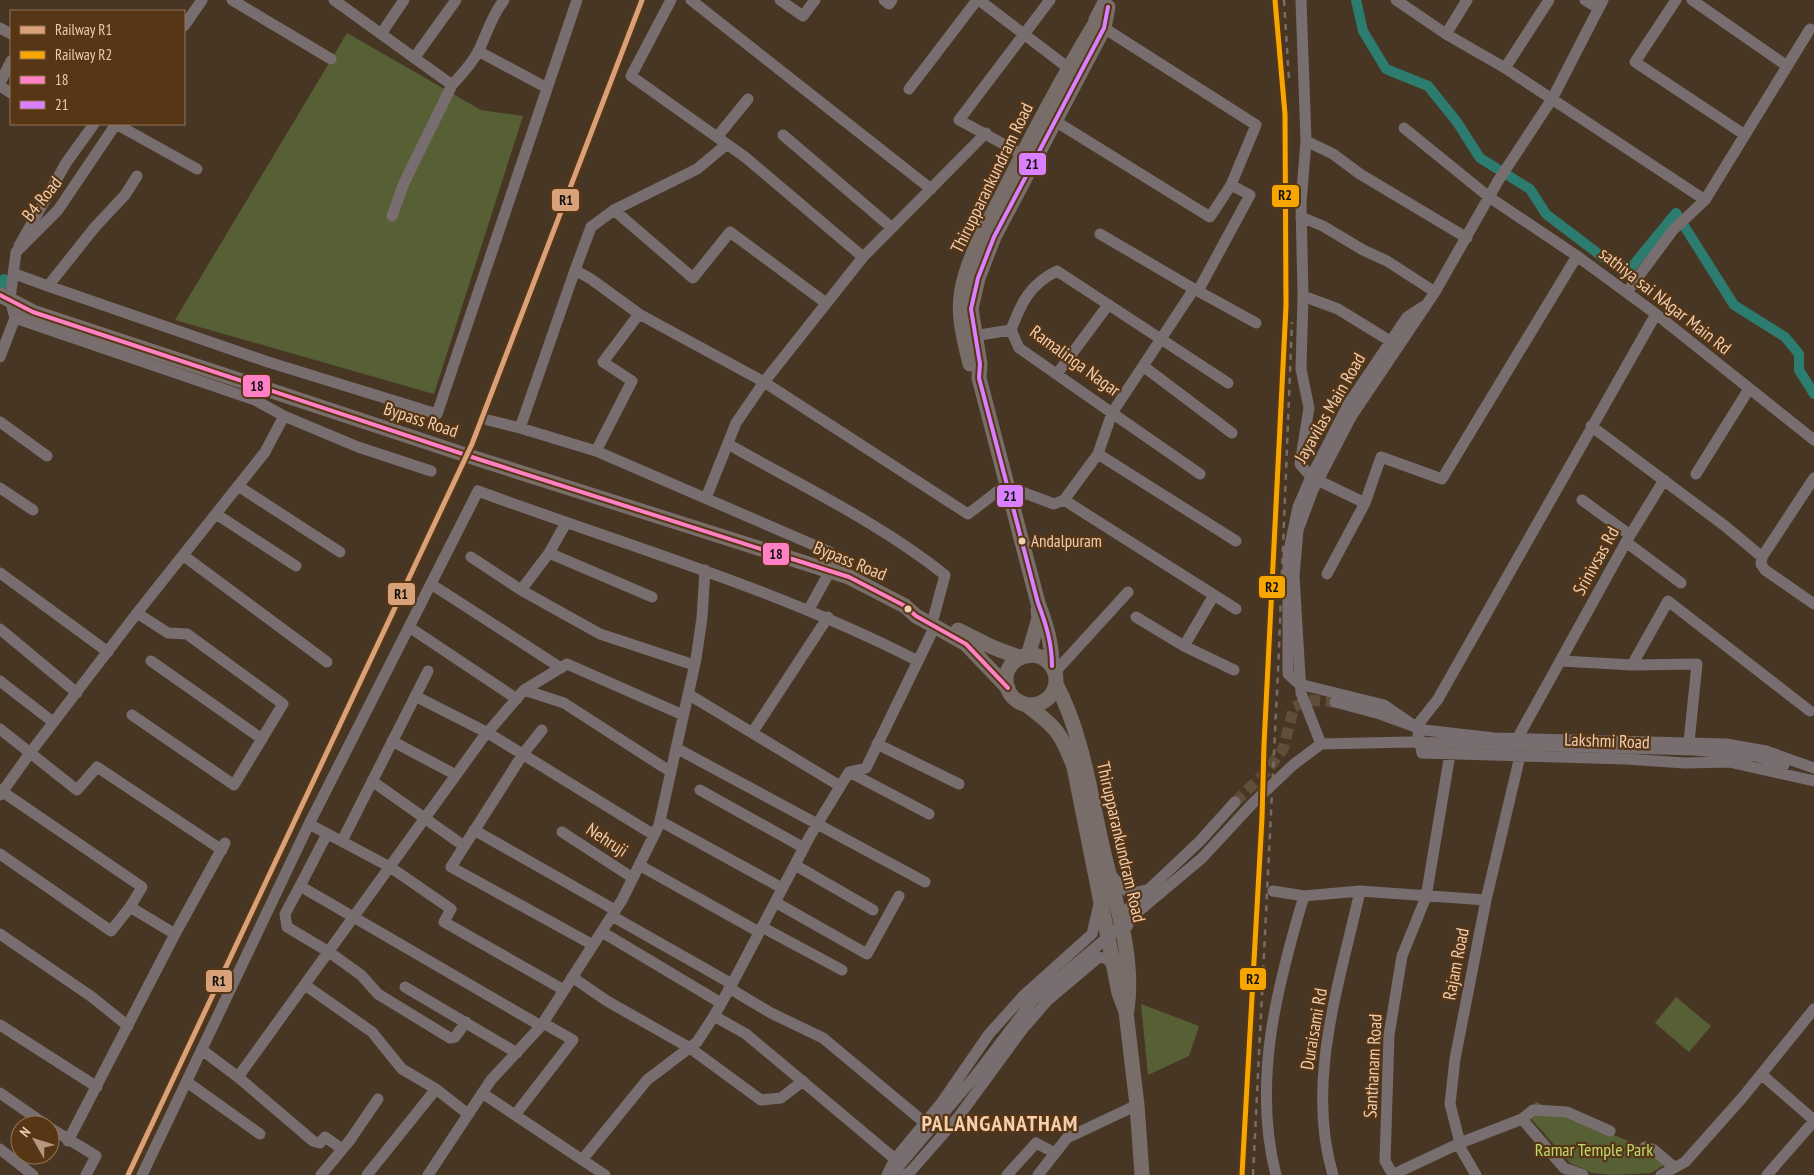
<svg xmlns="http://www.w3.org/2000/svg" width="1814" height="1175" font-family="'PT Sans Narrow',sans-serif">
	<rect width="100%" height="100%" fill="#483625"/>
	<!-- green -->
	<path fill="#566034" d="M 347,33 L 481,110 L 523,116 L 434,394 L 175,320 Z
		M 1676,997 L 1711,1026 L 1689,1052 L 1655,1023 Z
		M 1141,1004 L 1199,1026 L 1189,1056 L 1148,1075 Z
		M 1536,1102 L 1673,1160 L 1651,1173 L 1614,1175 L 1592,1173 L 1570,1163 L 1528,1115 Z"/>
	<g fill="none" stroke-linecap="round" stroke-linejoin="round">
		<!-- canal -->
		<path stroke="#2c7c6f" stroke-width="10" d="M 1356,0 L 1363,31 L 1386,69 L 1428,86 L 1457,122 L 1480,158 L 1530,189 L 1546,214 L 1604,258 L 1630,269 L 1676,213 L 1734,305 L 1785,337 L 1799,354 L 1799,370 L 1814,394
			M 0,288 L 4,279"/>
		<!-- minor-tunnel -->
		<path stroke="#614d3a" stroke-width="11" stroke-dasharray="11 5.5" stroke-linecap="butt" d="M 1235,802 L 1266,772 L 1283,749 L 1294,707 L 1308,700 L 1335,702"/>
		<!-- minor -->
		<path stroke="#786e70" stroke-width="11" d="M 232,0 L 331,59
			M 334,0 L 452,85 L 404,183 L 392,216
			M 671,0 L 631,76 L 745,157 L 863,257
			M 691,0 L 931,189
			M 780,0 L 803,16 L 815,0
			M 884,0 L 889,4 L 892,0
			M 979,0 L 1075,73
			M 1301,0 L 1306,141 L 1301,203 L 1303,296 L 1301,369 L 1309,408 L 1300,464 L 1311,477 L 1365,503
			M 1396,0 L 1446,34 L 1505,68 L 1705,200
			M 1585,0 L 1598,8
			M 1676,0 L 1635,62 L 1745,135
			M 1692,0 L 1787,66
			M 184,26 L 202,0
			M 1094,26 L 1094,19 L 1104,0
			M 0,28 L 11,34
			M 1104,28 L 1256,125 L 1231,185 L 1250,195 L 1198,291
			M 381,34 L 404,0
			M 1446,34 L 1467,0
			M 478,51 L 547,88
			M 415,57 L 456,0
			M 1505,68 L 1549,0
			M 0,83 L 11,61
			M 452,85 C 462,74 472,64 479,50 C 487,33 492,15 504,0
			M 0,86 L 11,93
			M 909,89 L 977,0
			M 1055,121 L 1210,217 L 1231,185
			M 116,124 L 197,169
			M 1404,128 L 1489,197 L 1577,256 L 1656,314 L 1814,440
			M 783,135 L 892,228
			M 717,137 L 748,99
			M 1306,141 L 1333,154 L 1360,174 L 1467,238
			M 1029,158 L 959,120 L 1050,0
			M 614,210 L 693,278 L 730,232 L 826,303
			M 1301,217 L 1323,226 L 1363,250 L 1387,261 L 1435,292
			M 1100,234 L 1194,289
			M 19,246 L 66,163 L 94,124
			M 575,270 L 591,227 L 614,210 L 697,169 L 727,144
			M 15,274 L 48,286 L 95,227 L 125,195 L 137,176
			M 48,286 L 268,362 L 437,414 L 577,0
			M 1198,291 L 1256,323
			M 1627,292 L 1673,230 L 1705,200 L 1810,29
			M 1303,296 L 1338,309 L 1390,341
			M 639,314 L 603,362 L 632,381 L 596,451 L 830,552 L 849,577
			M 15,318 L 10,299 L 16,252 L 58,210 L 116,124
			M 1011,330 C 1021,303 1030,284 1057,271 L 1228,383
			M 967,337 L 1011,330 L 1019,348 L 1112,413 L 1194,289 L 1198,291
			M 0,357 L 15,318
			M 1143,366 L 1232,433
			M 1057,374 L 1108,305
			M 284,416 L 358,447 L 431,471
			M 1351,417 L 1435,292 L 1498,181 L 1552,99 L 1603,0
			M 488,420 L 520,428
			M 0,422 L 47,456
			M 1591,426 L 1725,526 L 1762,557
			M 728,444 C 800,485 880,523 945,575 L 934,616
			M 596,451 L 520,428 L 575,270 L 591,279 L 639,314 L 764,382 L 968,514 L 1007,484
			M 1098,454 L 1112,413 L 1200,474
			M 1696,474 L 1749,389
			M 1814,478 L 1762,557 L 1761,564 L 1765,570 L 1814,604
			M 238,486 L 340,552
			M 1008,487 L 1054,504 L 1064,500 L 1236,609
			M 0,488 L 33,510
			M 706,498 L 736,423 L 764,382 L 863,257 L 986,133
			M 1064,500 L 1098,454 L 1236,541
			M 1582,500 L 1630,535
			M 216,514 L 296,566
			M 1626,542 L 1681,583
			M 549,553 L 652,597
			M 184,556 L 327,662
			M 471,557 L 521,590 L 600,634 L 694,665
			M 0,573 L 108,652
			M 1327,574 L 1365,503 L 1381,457 L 1442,479 L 1577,256
			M 431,584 L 561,668
			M 521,590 L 549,553 L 566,523
			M 1214,595 L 1184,646 L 1234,670
			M 809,609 L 830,571
			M 1136,617 L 1184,646
			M 409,627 L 517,699
			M 0,629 L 77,693
			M 151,661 L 262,739
			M 1562,661 L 1632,665 L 1697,664 L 1689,742
			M 1632,665 L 1668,601 L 1810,711
			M 1055,672 L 1128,592
			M 0,681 L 53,722
			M 524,690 L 564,703 L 671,772
			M 688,694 L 840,786
			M 415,696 L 488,733 L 654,835
			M 1335,702 L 1380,714 L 1424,730 L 1494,738 L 1726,744 L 1766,751 L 1814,768
			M 132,715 L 234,785 L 283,704 L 187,634 L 168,633 L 137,613
			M 1416,727 L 1384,705 L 1299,684 L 1288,674 L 1288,555 L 1298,507 L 1311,477 L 1349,403 L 1407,317 L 1427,304
			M 1416,727 L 1438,699 L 1656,314
			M 0,729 L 77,790 L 97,767 L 222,850
			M 542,730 L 523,754 L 451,867 L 593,945
			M 752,733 L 828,617
			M 1418,734 L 1422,753 L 1626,759 L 1685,763 L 1729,762 L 1814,781
			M 1517,739 L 1626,542 L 1664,480
			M 392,741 L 456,775
			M 877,744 L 959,784
			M 676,748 L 925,882
			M 1695,750 L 1756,756 L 1784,765
			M 849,772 L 929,814
			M 372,781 L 464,846
			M 0,790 L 142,887 L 130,907
			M 700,790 L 804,848
			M 0,795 L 30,753 L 137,613 L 265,452 L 284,416 L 255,400 L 15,318
			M 660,821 L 782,888
			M 309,824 L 390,867 L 451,909 L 444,922 L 564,990
			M 474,830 L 615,910
			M 562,832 L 633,878
			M 342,841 L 428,671
			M 0,854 L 111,931 L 130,907 L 175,934
			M 639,865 L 759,932
			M 795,865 L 873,910
			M 1110,874 C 1123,888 1126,897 1146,890
			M 300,886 L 327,834
			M 1273,891 L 1304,896 L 1360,891 L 1486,900
			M 775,902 L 867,954 L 899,896
			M 612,916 L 732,984 L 810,836 L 849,772 L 866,768 L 935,626
			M 762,927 L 842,970
			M 1126,928 L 1128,925 L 1127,910 L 1200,841 L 1235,802
			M 602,932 L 721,1003
			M 0,934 L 92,997 L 128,1026
			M 572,977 L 607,1001 L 690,1048 L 761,1100 L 781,1098 L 803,1081
			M 732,984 L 714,1016 L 746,1034 L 895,1159
			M 305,985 L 372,1032 L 402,1069 L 436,1089 L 468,1114
			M 405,987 L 517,1053
			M 729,988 L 771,1013 L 823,1038 L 925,1123
			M 466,1022 L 455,1037 L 450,1038 L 378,994 L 361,975 L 329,952 L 287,927 L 285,914 L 300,886 L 541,1026
			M 0,1025 L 97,1087
			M 202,1050 L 238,1077 L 482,739 L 524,690 L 567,664 L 683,715
			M 1761,1074 L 1814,1120
			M 238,1077 L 313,1141 L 320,1143 L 325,1137 L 342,1149
			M 187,1082 L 260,1134
			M 0,1093 L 46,1125
			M 482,1093 L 605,1175
			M 515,1115 L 573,1040 L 543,1023
			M 1522,1119 L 1533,1110 L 1567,1112 L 1610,1131
			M 50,1128 L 96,1156 L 86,1175
			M 68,1141 L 175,934 L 225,843
			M 1460,1143 L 1522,1119 L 1564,1168 L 1583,1175
			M 1645,1147 L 1654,1150 L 1674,1167 L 1669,1170
			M 0,1149 L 33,1175
			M 582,1160 L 647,1080 L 697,1042 L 714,1016
			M 893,1173 L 976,1075
			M 142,1175 L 309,824 L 478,491 C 625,545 778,589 918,661
			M 321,1175 L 350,1140 L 378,1099
			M 367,1175 L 436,1089
			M 428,1175 L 491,1080 L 541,1026 L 622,900 L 659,825 L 696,659 L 702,618 L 705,570
			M 887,1175 L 895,1159 L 942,1102 L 989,1034 L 1024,995 L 1092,934 L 1100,900
			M 905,1175 L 910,1172 L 959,1116 L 1022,1030 L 1048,1000 L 1099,957 L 1107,959 L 1115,967
			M 1007,1175 L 1036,1143 L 1055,1153
			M 1038,1175 L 1067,1138 L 1137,1105
			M 1276,1175 C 1252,1082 1277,986 1304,896
			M 1333,1175 C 1305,1082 1340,982 1360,891
			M 1392,1175 L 1458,1144
			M 1393,1175 L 1385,1161 L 1389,1035 L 1402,956 L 1426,897 L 1450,754
			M 1476,1175 L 1458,1144 L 1460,1143 L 1450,1104 L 1455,1059 L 1486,900 L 1520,756
			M 1661,1175 L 1685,1162 L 1742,1098 L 1814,1009
			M 1767,1175 L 1814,1121"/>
		<!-- major -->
		<path stroke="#796d69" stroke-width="15" d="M 0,295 L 33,312 L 481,460 L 849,577 L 905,606 L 916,616 L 966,644 L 1008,688
			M 970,364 C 964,339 957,315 962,289 C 968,257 987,225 1002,195 C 1032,135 1063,76 1098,19
			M 958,630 L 992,647 L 1021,658
			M1006 680a25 25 0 1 1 50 0a25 25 0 1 1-50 0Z
			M 1028,656 L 1039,618 L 1038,610
			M 1052,666 C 1052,643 1046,624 1038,603 L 979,378 L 980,364 L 971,309 L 978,278 L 994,237 L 1104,28 L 1108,7
			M 1056,684 C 1082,733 1090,792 1102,845 C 1114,899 1135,954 1127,1010
			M 1025,704 C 1055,726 1061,732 1074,767 L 1119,993 L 1126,1012 L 1137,1105 L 1142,1175"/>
		<!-- rail -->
		<path stroke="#796c66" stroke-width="2.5" stroke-dasharray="6 6" stroke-linecap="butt" d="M 1284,0 L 1289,80
			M 1242,1175 L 1262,818 L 1264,745 L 1286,306 L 1285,114 L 1275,0
			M 1253,1175 L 1278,672 L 1292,322"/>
		<!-- minor-bridge -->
		<path stroke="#786e70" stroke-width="11" d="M 1321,744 L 1301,693 L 1294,576 L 1298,530 L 1313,490 L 1351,417
			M 976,1075 L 1033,1000 L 1202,858 L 1253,803 L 1293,765 L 1321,744 L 1410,742 L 1695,750"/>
		<defs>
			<path id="bus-1" d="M 0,295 L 33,312 L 481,460 L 849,577 L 905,606 L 916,616 L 966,644 L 1008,688"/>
			<path id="bus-2" d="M 1052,666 C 1052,643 1046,624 1038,603 L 979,378 L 980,364 L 971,309 L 978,278 L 994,237 L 1104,28 L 1108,7"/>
		</defs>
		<!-- bus-1 casing -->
		<use href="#bus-1" stroke="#573616" stroke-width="8"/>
		<!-- bus-2 casing -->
		<use href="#bus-2" stroke="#573616" stroke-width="8"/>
		<!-- bus-1 -->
		<use href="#bus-1" stroke="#ff80c5" stroke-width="4"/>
		<!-- bus-2 -->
		<use href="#bus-2" stroke="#d880ff" stroke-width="4"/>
		<defs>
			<path id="rail-1" d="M 128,1175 L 472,444 L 642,0"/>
			<path id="rail-2" d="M 1242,1175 L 1262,818 L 1264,745 L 1286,306 L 1285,114 L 1275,0"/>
		</defs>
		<!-- rail-1 casing -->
		<use href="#rail-1" stroke="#573616" stroke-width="9"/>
		<!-- rail-2 casing -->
		<use href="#rail-2" stroke="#573616" stroke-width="9"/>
		<!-- rail-1 -->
		<use href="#rail-1" stroke="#d9a179" stroke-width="5"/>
		<!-- rail-2 -->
		<use href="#rail-2" stroke="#f7a600" stroke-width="5"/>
	</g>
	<!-- markers -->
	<g fill="#efcdb0" stroke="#573616" stroke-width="2">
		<circle cx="1022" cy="541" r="4.5"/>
		<circle cx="908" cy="609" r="4.5"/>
	</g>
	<g text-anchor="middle" stroke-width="4.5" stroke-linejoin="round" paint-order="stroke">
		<!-- bus labels -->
		<g font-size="17" fill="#efcdb0" stroke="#573616" text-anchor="start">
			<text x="1031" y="547">Andalpuram</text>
		</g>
		<!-- street labels -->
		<g font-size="18" fill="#efcdb0" stroke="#573616">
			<text transform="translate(992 178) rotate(-64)" y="6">Thirupparankundram Road</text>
			<text transform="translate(42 199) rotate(-51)" y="6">B4 Road</text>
			<text transform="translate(1665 301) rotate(38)" y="6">sathiya sai NAgar Main Rd</text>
			<text transform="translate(1075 361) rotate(36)" y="6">Ramalinga Nagar</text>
			<text transform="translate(1330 408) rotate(-60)" y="6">Jayavilas Main Road</text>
			<text transform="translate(421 420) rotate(18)" y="6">Bypass Road</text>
			<text transform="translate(850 561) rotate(22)" y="6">Bypass Road</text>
			<text transform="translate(1596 561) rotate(-61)" y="6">Srinivsas Rd</text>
			<text transform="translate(1607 741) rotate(2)" y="6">Lakshmi Road</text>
			<text transform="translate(607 840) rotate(33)" y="6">Nehruji</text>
			<text transform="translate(1121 842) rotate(77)" y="6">Thirupparankundram Road</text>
			<text transform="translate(1456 964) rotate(-79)" y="6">Rajam Road</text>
			<text transform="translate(1314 1029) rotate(-80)" y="6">Duraisami Rd</text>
			<text transform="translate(1373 1066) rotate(-87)" y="6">Santhanam Road</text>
		</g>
		<!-- park labels -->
		<g font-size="18" fill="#bdda70" stroke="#573616">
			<text x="1594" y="1156">Ramar Temple Park</text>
		</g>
		<!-- district labels -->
		<g font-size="22" font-weight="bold" letter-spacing="1" fill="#f8cfac" stroke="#573616">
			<text x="1000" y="1131">PALANGANATHAM</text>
		</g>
	</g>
	<g stroke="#573616" stroke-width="2">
		<rect x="1018" y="152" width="29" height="24" rx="5" fill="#d880ff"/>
		<rect x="1271" y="184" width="29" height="24" rx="5" fill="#f7a600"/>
		<rect x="551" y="188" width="29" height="24" rx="5" fill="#d9a179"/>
		<rect x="242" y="374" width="29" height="24" rx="5" fill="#ff80c5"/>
		<rect x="996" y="484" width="28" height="24" rx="5" fill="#d880ff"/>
		<rect x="762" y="542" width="28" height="24" rx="5" fill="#ff80c5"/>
		<rect x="1258" y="575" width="28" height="24" rx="5" fill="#f7a600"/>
		<rect x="387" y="582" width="29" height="24" rx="5" fill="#d9a179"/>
		<rect x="1239" y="967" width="28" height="24" rx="5" fill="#f7a600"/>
		<rect x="205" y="969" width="28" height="24" rx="5" fill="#d9a179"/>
	</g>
	<g font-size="14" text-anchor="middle" font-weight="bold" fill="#111">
		<text x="1032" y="169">21</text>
		<text x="1285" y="200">R2</text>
		<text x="566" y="205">R1</text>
		<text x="257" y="391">18</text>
		<text x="1010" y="501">21</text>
		<text x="776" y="559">18</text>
		<text x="1272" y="592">R2</text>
		<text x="401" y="599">R1</text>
		<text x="1253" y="984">R2</text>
		<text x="219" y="986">R1</text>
	</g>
	<!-- legend -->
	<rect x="10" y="10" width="175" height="115" fill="#573616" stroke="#947254"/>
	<rect x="20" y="26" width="25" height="8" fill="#d9a179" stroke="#947254"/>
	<text x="55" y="35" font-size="15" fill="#efcdb0">Railway R1</text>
	<rect x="20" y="51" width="25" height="8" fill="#f7a600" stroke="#947254"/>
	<text x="55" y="60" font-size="15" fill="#efcdb0">Railway R2</text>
	<rect x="20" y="76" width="25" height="8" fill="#ff80c5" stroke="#947254"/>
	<text x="55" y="85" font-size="15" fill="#efcdb0">18</text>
	<rect x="20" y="101" width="25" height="8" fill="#d880ff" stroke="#947254"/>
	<text x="55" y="110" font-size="15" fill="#efcdb0">21</text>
	<!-- north arrow -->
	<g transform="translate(35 1140) rotate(309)"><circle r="24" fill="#573616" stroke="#947254"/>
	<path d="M0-4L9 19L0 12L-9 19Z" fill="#b5987f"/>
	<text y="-8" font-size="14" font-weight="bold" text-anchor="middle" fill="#efcdb0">N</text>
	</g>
</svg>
